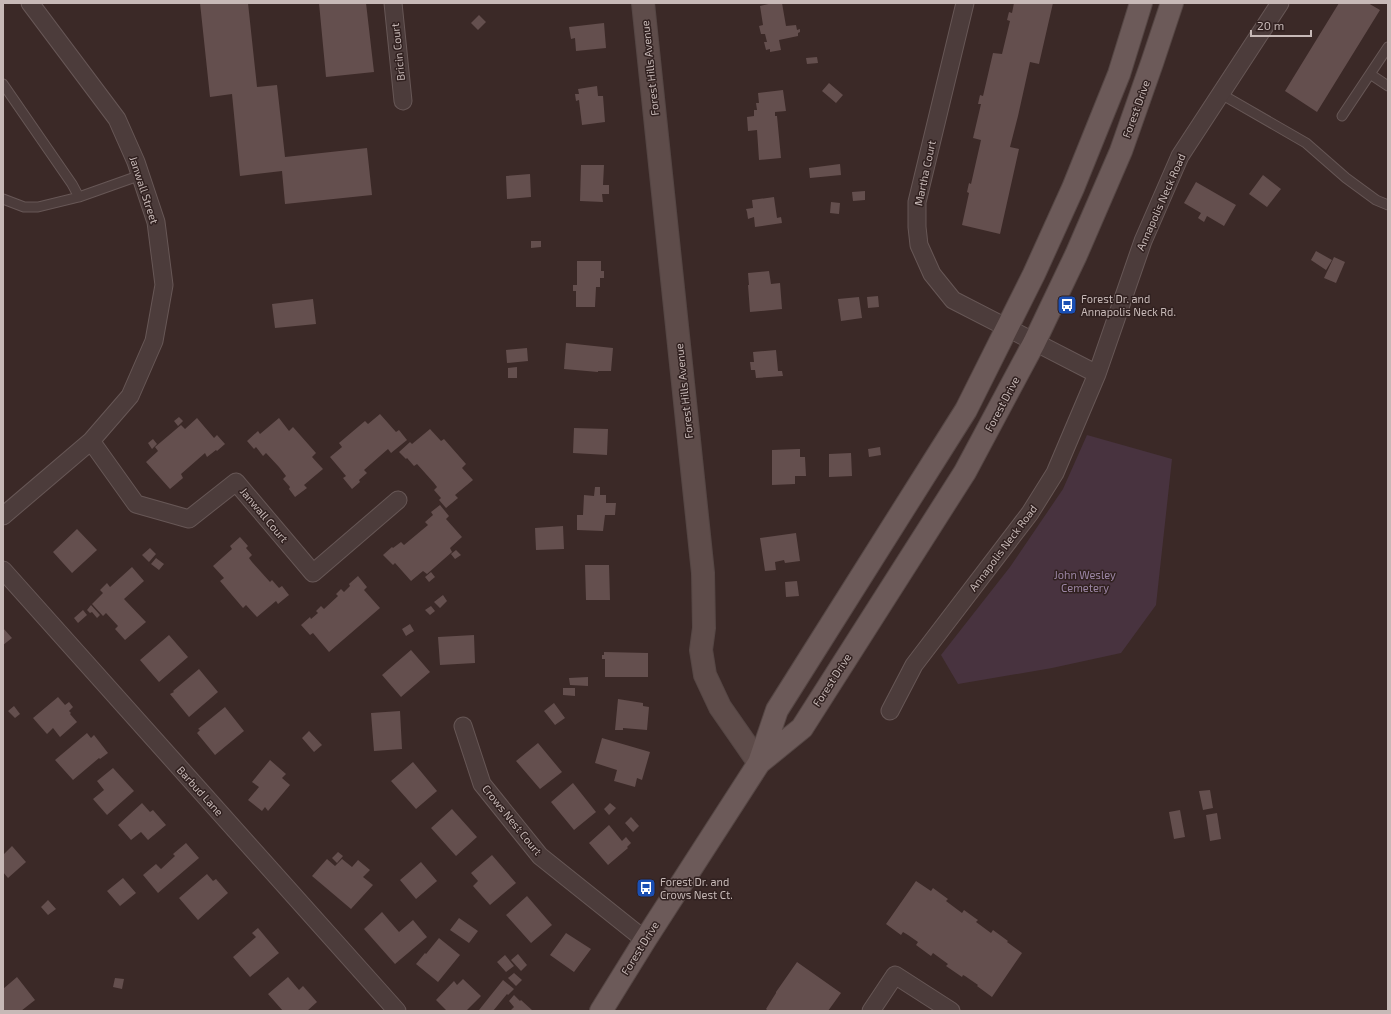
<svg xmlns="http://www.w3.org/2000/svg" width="1391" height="1014" font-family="'Exo 2',sans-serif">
	<rect width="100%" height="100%" fill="#3b2927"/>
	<!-- green -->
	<path fill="#48333f" d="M 1087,435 L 1172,459 L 1156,605 L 1121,653 L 1052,668 L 958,684 L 941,655 L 1010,567 L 1063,489 Z"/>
	<!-- building -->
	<path fill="#644f4e" d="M 200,3 L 248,3 L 257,87 L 277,85 L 285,157 L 367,148 L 372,195 L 285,204 L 282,171 L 240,176 L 232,94 L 210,97 Z
		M 319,3 L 366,3 L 374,72 L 326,77 Z
		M 773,3 L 782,3 L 786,26 L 796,25 L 797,30 L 800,29 L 800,32 L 798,33 L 798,36 L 779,40 L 781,50 L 770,52 L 770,49 L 766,50 L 764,42 L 767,42 L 765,34 L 761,34 L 759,26 L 763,25 L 760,6 Z
		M 1014,3 L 1053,3 L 1039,64 L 1030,62 L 1018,116 L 1010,147 L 1019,149 L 1000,234 L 962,225 L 969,193 L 967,192 L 969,183 L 971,184 L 981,140 L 973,138 L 981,104 L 978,104 L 980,95 L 983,96 L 993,53 L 1002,54 L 1010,21 L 1007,20 L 1009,12 L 1012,13 Z
		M 1339,3 L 1368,3 L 1380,10 L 1317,112 L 1285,91 Z
		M 479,15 L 486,22 L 478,30 L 471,23 Z
		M 604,23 L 606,48 L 576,51 L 575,38 L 571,39 L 569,27 Z
		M 817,57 L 818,63 L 807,64 L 806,58 Z
		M 829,83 L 843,95 L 836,103 L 822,91 Z
		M 597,86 L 598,96 L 603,96 L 605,122 L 582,125 L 579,100 L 576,101 L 575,94 L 579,94 L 578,89 Z
		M 783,90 L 786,111 L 775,112 L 775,116 L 777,116 L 781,158 L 759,160 L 757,130 L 748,131 L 747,117 L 754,116 L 754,110 L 757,110 L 756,103 L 759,103 L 758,93 Z
		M 840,164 L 841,175 L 810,178 L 809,168 Z
		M 581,165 L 604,165 L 603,185 L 609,185 L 609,194 L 602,194 L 603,202 L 580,201 Z
		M 530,174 L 531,197 L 507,199 L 506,176 Z
		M 1263,175 L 1281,189 L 1267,207 L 1249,194 Z
		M 1196,182 L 1236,205 L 1224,226 L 1207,216 L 1204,222 L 1198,218 L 1201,213 L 1184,203 Z
		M 865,191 L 865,200 L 853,201 L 852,192 Z
		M 774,197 L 777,218 L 781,217 L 782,223 L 755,227 L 754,217 L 748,219 L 747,212 L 746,209 L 753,208 L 752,200 Z
		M 831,202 L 840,203 L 839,214 L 830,213 Z
		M 531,241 L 541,241 L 541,247 L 531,248 Z
		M 1316,251 L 1332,260 L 1326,270 L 1311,260 Z
		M 1334,257 L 1345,262 L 1336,283 L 1324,278 Z
		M 577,261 L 601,261 L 601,271 L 604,271 L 604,278 L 600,278 L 600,287 L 596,287 L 595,307 L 576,307 L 576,291 L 573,291 L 573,285 L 577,285 Z
		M 769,271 L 771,284 L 780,283 L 782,309 L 750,312 L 748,285 L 749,285 L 748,273 Z
		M 878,296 L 879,307 L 868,308 L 867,297 Z
		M 859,297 L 862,318 L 841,321 L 838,299 Z
		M 313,299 L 316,324 L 275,328 L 272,304 Z
		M 566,343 L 613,348 L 611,371 L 598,371 L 598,372 L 564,369 Z
		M 527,348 L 528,361 L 507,363 L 506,350 Z
		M 776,350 L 778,371 L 782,371 L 783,376 L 756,378 L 755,370 L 751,370 L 750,362 L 754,362 L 753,352 Z
		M 517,367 L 517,378 L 508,378 L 508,368 Z
		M 380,414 L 396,432 L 399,430 L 407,440 L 391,453 L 388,449 L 364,470 L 367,473 L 359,480 L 360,482 L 352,489 L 343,478 L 346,476 L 330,457 L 342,447 L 339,443 L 365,421 L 368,424 Z
		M 179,417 L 183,421 L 178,426 L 174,421 Z
		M 197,418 L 214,438 L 217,435 L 225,444 L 217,451 L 216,450 L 207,457 L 205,453 L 181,474 L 183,478 L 170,489 L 146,462 L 158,451 L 155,447 L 181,425 L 185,429 Z
		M 279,418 L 289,431 L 293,427 L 316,453 L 312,457 L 323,469 L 304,485 L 307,488 L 295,497 L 289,489 L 290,487 L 283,479 L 286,476 L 279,467 L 266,453 L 263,456 L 256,447 L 254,449 L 247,441 L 258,431 L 260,434 Z
		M 574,428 L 608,429 L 607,455 L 573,453 Z
		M 430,429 L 441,441 L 444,439 L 466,464 L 462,468 L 473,480 L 455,495 L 458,498 L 446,508 L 439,500 L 441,498 L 434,490 L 437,487 L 434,483 L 417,464 L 414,466 L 407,458 L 406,459 L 399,452 L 410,442 L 412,444 Z
		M 153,439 L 157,444 L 152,449 L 148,443 Z
		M 880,447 L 881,455 L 869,457 L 868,449 Z
		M 798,449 L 800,449 L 800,457 L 805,457 L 806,476 L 795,476 L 795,484 L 772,485 L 772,450 Z
		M 851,453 L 852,476 L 829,477 L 829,454 Z
		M 595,487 L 600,487 L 600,495 L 606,495 L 606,503 L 616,503 L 615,515 L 605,515 L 603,531 L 577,530 L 577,515 L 583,515 L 584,495 L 594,496 Z
		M 440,505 L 449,516 L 446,519 L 462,537 L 450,548 L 452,552 L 427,574 L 423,571 L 411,581 L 395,563 L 393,565 L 383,555 L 392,547 L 393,548 L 401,542 L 404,545 L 428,525 L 425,522 L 433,515 L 431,512 Z
		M 563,526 L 564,549 L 536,550 L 535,528 Z
		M 77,529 L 97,550 L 72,573 L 53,552 Z
		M 796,533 L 800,561 L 785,563 L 784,560 L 775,562 L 776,570 L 765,571 L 760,538 Z
		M 240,537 L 248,546 L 246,548 L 252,555 L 249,558 L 252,562 L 270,582 L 272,580 L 279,588 L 282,586 L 289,595 L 278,604 L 276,601 L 257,617 L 246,605 L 243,608 L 220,581 L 224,578 L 213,566 L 232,549 L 230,546 Z
		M 150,548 L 156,554 L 149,562 L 142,555 Z
		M 456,550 L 461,555 L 455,559 L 451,554 Z
		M 156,558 L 164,564 L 159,570 L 151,564 Z
		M 585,565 L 609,565 L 610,600 L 586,600 Z
		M 132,567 L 144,581 L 124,599 L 146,622 L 125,640 L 115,629 L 118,626 L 106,613 L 103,616 L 92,604 L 103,593 L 100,590 L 107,583 L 110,587 Z
		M 431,572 L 435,577 L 429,582 L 425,577 Z
		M 358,576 L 367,587 L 364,590 L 380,608 L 329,652 L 313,633 L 310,635 L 301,625 L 310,617 L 311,619 L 318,613 L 316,611 L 321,606 L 324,609 L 338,596 L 336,594 L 341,589 L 344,592 L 350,586 L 349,584 Z
		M 797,581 L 799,596 L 786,597 L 785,582 Z
		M 443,595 L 447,601 L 440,608 L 434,602 Z
		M 91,605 L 100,615 L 97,618 L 92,612 L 90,613 L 87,610 Z
		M 431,606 L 435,611 L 430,615 L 425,610 Z
		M 83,610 L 87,615 L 78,623 L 74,618 Z
		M 410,624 L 414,631 L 406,636 L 402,629 Z
		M 3,628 L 12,638 L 3,645 Z
		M 169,635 L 188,657 L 159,682 L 140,660 Z
		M 474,635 L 475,663 L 440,665 L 438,637 Z
		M 411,650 L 430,672 L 401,697 L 382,675 Z
		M 604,652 L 648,653 L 648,677 L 605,677 L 605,659 L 602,659 L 602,655 L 604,655 Z
		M 199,669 L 218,692 L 189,717 L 170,694 L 174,692 L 173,691 Z
		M 588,677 L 588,686 L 570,685 L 569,678 Z
		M 563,688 L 575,688 L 575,696 L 563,695 Z
		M 58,697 L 65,705 L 69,702 L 73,707 L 69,711 L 71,713 L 70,714 L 77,722 L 60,737 L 53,728 L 47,734 L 33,718 Z
		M 618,699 L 643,703 L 643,706 L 649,707 L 647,730 L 623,728 L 623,730 L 615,730 Z
		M 554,703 L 565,718 L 555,725 L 544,711 Z
		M 14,706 L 20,714 L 15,718 L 8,711 Z
		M 225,707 L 244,731 L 215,755 L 197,733 L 200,730 L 198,729 Z
		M 400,711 L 402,749 L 374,751 L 371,713 Z
		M 309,731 L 322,745 L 314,752 L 302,738 Z
		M 87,733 L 91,738 L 94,735 L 108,753 L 100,759 L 99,758 L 73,780 L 55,760 Z
		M 602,738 L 650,752 L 642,780 L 637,778 L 635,787 L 614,781 L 617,770 L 595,763 Z
		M 538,743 L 562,772 L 540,789 L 516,761 Z
		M 270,760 L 286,774 L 282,778 L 290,785 L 268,811 L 265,807 L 262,811 L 248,800 L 259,787 L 252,782 Z
		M 413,762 L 437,791 L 416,809 L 391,781 Z
		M 113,768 L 134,791 L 107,815 L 93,799 L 104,790 L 97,781 Z
		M 573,783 L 596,812 L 574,830 L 551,802 Z
		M 1210,790 L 1213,808 L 1203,810 L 1199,791 Z
		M 142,803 L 150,812 L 153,810 L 166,825 L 148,840 L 141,832 L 131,840 L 118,825 Z
		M 610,803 L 616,808 L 609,815 L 604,809 Z
		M 452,809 L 477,837 L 456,856 L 431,828 Z
		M 1180,810 L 1185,837 L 1174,839 L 1169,812 Z
		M 1217,813 L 1221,839 L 1210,841 L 1206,815 Z
		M 631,817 L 639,826 L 633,832 L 625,823 Z
		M 609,825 L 622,841 L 626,837 L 631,843 L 627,847 L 628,848 L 608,865 L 589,843 Z
		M 186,843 L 199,858 L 158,893 L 143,875 L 156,864 L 161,869 L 175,856 L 173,854 Z
		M 12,846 L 26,862 L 8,878 L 3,872 L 3,855 Z
		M 338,852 L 343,856 L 337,863 L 332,858 Z
		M 492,855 L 516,883 L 490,905 L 473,886 L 478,881 L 471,873 Z
		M 327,859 L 335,866 L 342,859 L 352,867 L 358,860 L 370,870 L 363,877 L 373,885 L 351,909 L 312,876 Z
		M 421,862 L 437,881 L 416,899 L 400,880 Z
		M 207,874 L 213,881 L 216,879 L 228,893 L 198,920 L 179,898 Z
		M 123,878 L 136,893 L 120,906 L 107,891 Z
		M 916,881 L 931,891 L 933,888 L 948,899 L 946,901 L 962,913 L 964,910 L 975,918 L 978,920 L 976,922 L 991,933 L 993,930 L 1008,941 L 1007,942 L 1022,953 L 992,997 L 977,986 L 978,985 L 965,976 L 963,975 L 962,977 L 946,966 L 948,964 L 933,953 L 931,956 L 916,945 L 918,942 L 908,935 L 903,932 L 901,935 L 886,924 Z
		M 527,896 L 552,925 L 531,943 L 506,915 Z
		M 48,900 L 56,909 L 48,915 L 41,907 Z
		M 382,912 L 399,932 L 413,920 L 427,937 L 395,964 L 364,929 Z
		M 459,918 L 478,931 L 469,943 L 450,930 Z
		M 258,928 L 279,953 L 250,977 L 233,957 L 256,937 L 252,933 Z
		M 566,933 L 591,949 L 574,972 L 550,955 Z
		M 439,938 L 460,955 L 438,982 L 416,964 L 425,953 L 426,954 Z
		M 518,954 L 527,965 L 521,971 L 511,960 Z
		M 505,955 L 514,966 L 506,972 L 497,962 Z
		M 797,962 L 841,993 L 828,1011 L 767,1011 L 767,1010 L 766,1009 L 776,993 L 776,992 Z
		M 514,973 L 522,980 L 516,986 L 508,978 Z
		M 17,977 L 35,1000 L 21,1011 L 3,1011 L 3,989 Z
		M 288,977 L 299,990 L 303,986 L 317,1002 L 307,1011 L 283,1011 L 268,994 Z
		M 115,978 L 124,979 L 122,989 L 113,987 Z
		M 463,979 L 481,996 L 466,1011 L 447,1011 L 436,1000 L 454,981 L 457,985 Z
		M 503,980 L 514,989 L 508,995 L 507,994 L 493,1011 L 481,1011 L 479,1010 Z
		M 514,995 L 520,1001 L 521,1000 L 533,1011 L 510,1011 L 514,1007 L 509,1001 Z"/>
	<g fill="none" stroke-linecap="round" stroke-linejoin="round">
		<defs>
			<path id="lane" d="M 1370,74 L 1388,86
				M 3,84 L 72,184 L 79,197 L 141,175
				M 1221,94 L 1306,143 L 1346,178 L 1376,200 L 1388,205
				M 1342,116 L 1388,47
				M 3,199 L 24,207 L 38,207 L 79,197"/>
			<path id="street" d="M 393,3 L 403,101
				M 965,3 L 917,202 L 917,227 L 919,245 L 932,274 L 953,300 L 1097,374
				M 91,441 L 136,504 L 189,519 L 236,482 L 313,573 L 398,500
				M 3,516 L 91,441 L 130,396 L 154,341 L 164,285 L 156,222 L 136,162 L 117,119 L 30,3
				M 3,570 L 397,1011
				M 890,711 L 914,665 L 1030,513 L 1055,473 L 1097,374 L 1143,241 L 1180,156 L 1280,3
				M 463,726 L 482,784 L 540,856 L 645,940
				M 871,1011 L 895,975 L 951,1011"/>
			<path id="secondary" d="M 643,3 L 703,573 L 704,628 L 701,650 L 705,675 L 720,707 L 759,763"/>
			<path id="primary" d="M 759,763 L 802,728 L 965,472 L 1034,343 L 1076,255 L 1121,151 L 1152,63 L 1172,3
				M 601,1011 L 645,940 L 759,763 L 777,710 L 966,410 L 1034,274 L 1073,188 L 1119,74 L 1141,3"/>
		</defs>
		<!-- lane casing -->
		<use href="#lane" stroke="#675756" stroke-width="11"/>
		<!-- street casing -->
		<use href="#street" stroke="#675756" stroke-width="19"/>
		<!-- secondary casing -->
		<use href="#secondary" stroke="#554644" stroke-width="24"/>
		<!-- primary casing -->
		<use href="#primary" stroke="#554644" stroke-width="24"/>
		<!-- lane -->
		<use href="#lane" stroke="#4c3c3b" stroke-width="9"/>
		<!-- street -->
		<use href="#street" stroke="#4c3c3b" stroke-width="17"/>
		<!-- secondary -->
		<use href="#secondary" stroke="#5e4c4a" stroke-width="22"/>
		<!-- primary -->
		<use href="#primary" stroke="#6c5a59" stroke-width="22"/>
	</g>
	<!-- icons -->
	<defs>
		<symbol id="bus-square" viewBox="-11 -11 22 22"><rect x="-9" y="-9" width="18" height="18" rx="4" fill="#1a4fb4" stroke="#312120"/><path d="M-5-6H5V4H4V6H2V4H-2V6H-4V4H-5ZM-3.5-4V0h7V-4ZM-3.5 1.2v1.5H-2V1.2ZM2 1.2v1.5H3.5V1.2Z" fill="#fff"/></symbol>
	</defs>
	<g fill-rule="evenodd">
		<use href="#bus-square" x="1056" y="294" width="22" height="22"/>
		<use href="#bus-square" x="635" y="877" width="22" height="22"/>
	</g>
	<g text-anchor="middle" stroke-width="3" stroke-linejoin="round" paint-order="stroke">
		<!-- street labels -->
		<g font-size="11" fill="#c7b9b7" stroke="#312120">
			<text transform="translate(398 52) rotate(-96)" y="4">Bricin Court</text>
			<text transform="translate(650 68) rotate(-96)" y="4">Forest Hills Avenue</text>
			<text transform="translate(1136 109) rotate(-70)" y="4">Forest Drive</text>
			<text transform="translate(925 173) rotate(-78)" y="4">Martha Court</text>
			<text transform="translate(144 190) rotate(72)" y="4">Janwall Street</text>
			<text transform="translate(1161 202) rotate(-66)" y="4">Annapolis Neck Road</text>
			<text transform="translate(684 391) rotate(-96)" y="4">Forest Hills Avenue</text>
			<text transform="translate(1002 404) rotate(-62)" y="4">Forest Drive</text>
			<text transform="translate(264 515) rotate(50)" y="4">Janwall Court</text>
			<text transform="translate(1003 548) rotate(-53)" y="4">Annapolis Neck Road</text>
			<text transform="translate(832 680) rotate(-57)" y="4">Forest Drive</text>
			<text transform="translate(200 791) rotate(48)" y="4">Barbud Lane</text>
			<text transform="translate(512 820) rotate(51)" y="4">Crows Nest Court</text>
			<text transform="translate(640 948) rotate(-58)" y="4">Forest Drive</text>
		</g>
		<!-- poi labels -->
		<g font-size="11" fill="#c7b9b7" stroke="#312120" text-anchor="start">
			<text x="1081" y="303">Forest Dr. and<tspan x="1081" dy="13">Annapolis Neck Rd.</tspan></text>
			<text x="660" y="886">Forest Dr. and<tspan x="660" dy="13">Crows Nest Ct.</tspan></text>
		</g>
		<!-- park labels -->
		<g font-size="11" fill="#9c86a5" stroke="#312120">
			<text x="1085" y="579">John Wesley<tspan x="1085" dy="13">Cemetery</tspan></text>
		</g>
	</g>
	<!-- border -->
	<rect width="1391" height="1014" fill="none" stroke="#c7b9b7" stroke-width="8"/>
	<!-- scale -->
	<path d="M1251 30v6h60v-6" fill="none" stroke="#c7b9b7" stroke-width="2"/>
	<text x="1257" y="30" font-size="12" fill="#c7b9b7" stroke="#312120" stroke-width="3" paint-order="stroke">20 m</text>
</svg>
